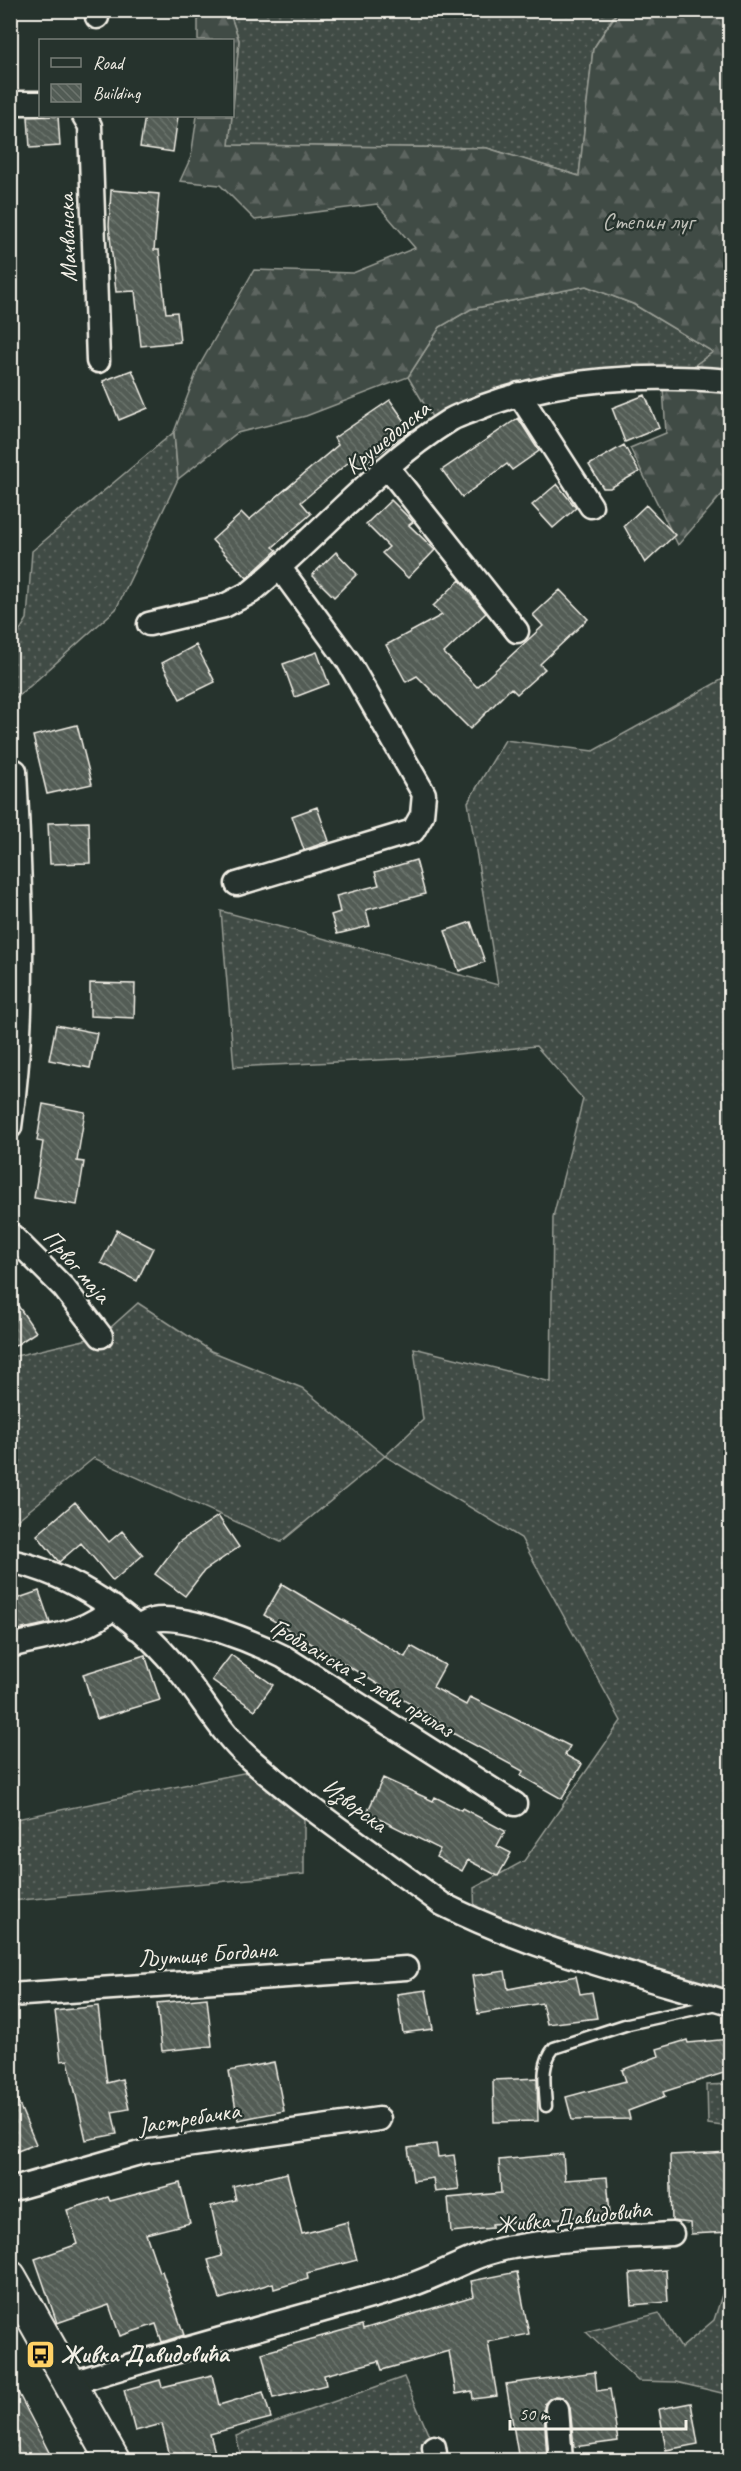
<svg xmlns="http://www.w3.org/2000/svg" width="741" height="2471" font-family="Caveat,sans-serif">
	<defs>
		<pattern id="grass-dots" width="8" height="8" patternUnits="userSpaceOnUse" patternTransform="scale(1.5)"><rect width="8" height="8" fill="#414b45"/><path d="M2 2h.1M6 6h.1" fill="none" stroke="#5d6560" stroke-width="1.8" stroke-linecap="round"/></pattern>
		<pattern id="forest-firs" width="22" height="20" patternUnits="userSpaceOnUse" patternTransform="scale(1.5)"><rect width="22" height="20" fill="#414b45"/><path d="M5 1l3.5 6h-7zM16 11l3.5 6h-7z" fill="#5d6560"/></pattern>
		<pattern id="building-back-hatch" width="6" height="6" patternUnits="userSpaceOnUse" patternTransform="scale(1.5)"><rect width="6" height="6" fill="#525c55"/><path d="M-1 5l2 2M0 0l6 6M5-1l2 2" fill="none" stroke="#6c746d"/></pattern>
	</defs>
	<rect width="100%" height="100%" fill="#26332d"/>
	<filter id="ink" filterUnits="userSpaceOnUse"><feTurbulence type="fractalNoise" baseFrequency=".0167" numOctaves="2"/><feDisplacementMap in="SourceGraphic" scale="12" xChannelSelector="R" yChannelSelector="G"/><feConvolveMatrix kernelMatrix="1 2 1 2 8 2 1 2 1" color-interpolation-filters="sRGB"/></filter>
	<g filter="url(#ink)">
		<!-- grass -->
		<path fill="url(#grass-dots)" stroke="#9a9e96" stroke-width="1.5" d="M 229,11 L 617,11 L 593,49 L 579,176 L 487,148 L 229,145 L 239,40 Z
			M 586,286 L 633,304 L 713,352 L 677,378 L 569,384 L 438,427 L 408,377 L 440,327 L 471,309 Z
			M 174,432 L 178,479 L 116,609 L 11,703 L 11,645 L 27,619 L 32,551 Z
			M 730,675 L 730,2003 L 475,1920 L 474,1888 L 524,1861 L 621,1721 L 521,1538 L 385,1456 L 281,1542 L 94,1458 L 11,1525 L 11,1357 L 101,1336 L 138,1303 L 211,1351 L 302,1388 L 385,1456 L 423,1420 L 414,1348 L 551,1382 L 553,1217 L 583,1099 L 536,1046 L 419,1058 L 234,1067 L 221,911 L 498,985 L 468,802 L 505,740 L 593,751 Z
			M 263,1769 L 304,1802 L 304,1874 L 11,1901 L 11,1820 Z
			M 730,2084 L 730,2127 L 708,2124 L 707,2085 Z
			M 730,2270 L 730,2395 L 676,2382 L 638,2381 L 586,2332 L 659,2313 L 681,2348 L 714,2320 Z
			M 404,2377 L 434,2447 L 436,2460 L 242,2460 L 236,2436 Z"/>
		<!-- forest -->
		<path fill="url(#forest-firs)" stroke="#9a9e96" stroke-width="1.5" d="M 198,11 L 229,11 L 239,40 L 233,108 L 232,40 L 198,40 Z
			M 618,11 L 727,11 L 730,24 L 730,485 L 678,545 L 630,448 L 666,433 L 663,388 L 713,352 L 633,304 L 586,286 L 471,309 L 440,327 L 408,377 L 306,416 L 237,433 L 178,479 L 174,432 L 198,368 L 254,270 L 353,273 L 415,248 L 377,204 L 255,220 L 220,185 L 180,181 L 191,157 L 197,116 L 232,116 L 229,145 L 487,148 L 579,176 L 593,49 Z"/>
		<!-- building -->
		<path fill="url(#building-back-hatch)" stroke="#f4f1e8" stroke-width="1.5" d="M 58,116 L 60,146 L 30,148 L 28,117 Z
			M 145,116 L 178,116 L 173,152 L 140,147 Z
			M 111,190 L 159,194 L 154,250 L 159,250 L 166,313 L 177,312 L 180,342 L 141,346 L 135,291 L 116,292 L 109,226 Z
			M 132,370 L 148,408 L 119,420 L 103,381 Z
			M 645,395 L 659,428 L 625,442 L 612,408 Z
			M 390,400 L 411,430 L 356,470 L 350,461 L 301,502 L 311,514 L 273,547 L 277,550 L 247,578 L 212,540 L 242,513 L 249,520 L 338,445 L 334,438 Z
			M 518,418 L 539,451 L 512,470 L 507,464 L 462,497 L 442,470 Z
			M 624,445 L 639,472 L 610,488 L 603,488 L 589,465 Z
			M 557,484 L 576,508 L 553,528 L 532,505 Z
			M 391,500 L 413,522 L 409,525 L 435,550 L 408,578 L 382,553 L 389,547 L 366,524 Z
			M 646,505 L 675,535 L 645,563 L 624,526 Z
			M 336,552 L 357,574 L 334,597 L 312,575 Z
			M 460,580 L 486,613 L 444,653 L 477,687 L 543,626 L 533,615 L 560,590 L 588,619 L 540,664 L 545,669 L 517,694 L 511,688 L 470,729 L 417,676 L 406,682 L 386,645 L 442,615 L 433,606 Z
			M 196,645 L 215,682 L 180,699 L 162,663 Z
			M 317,652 L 329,684 L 295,697 L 283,664 Z
			M 77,725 L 92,784 L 47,794 L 33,736 Z
			M 317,807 L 329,841 L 304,850 L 292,816 Z
			M 89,822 L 90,863 L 50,864 L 48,823 Z
			M 416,860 L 425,894 L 366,910 L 370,926 L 337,934 L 331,915 L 340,912 L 336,896 L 379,885 L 375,872 Z
			M 471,922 L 485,962 L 459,971 L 445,931 Z
			M 90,983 L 135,984 L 134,1018 L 90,1016 Z
			M 56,1025 L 97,1033 L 90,1068 L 49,1060 Z
			M 43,1104 L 85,1112 L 77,1161 L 84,1162 L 77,1205 L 34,1198 L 43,1142 L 37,1141 Z
			M 117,1230 L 153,1248 L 137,1281 L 101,1263 Z
			M 10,1294 L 36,1332 L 10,1349 Z
			M 75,1502 L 109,1542 L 122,1531 L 143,1555 L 113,1581 L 81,1543 L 59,1562 L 37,1535 Z
			M 218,1516 L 239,1547 L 204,1571 L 185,1596 L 155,1574 L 179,1542 Z
			M 282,1584 L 405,1657 L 411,1646 L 445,1665 L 433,1687 L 466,1705 L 470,1697 L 570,1746 L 565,1755 L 582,1764 L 562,1799 L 521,1776 L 523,1771 L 443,1728 L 445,1725 L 264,1615 Z
			M 39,1591 L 50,1623 L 18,1630 L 10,1601 Z
			M 145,1655 L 160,1700 L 97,1719 L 83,1674 Z
			M 231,1655 L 273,1685 L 255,1710 L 212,1680 Z
			M 383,1778 L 433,1801 L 435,1797 L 461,1810 L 462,1808 L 505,1831 L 497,1846 L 511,1853 L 498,1876 L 468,1860 L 462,1871 L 436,1857 L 440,1849 L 367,1813 Z
			M 505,1971 L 508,1989 L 576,1976 L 580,1994 L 592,1992 L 597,2018 L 547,2024 L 542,2003 L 478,2014 L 472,1976 Z
			M 426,1990 L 433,2029 L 403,2033 L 397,1994 Z
			M 207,1998 L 212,2046 L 162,2051 L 157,2003 Z
			M 98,2006 L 107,2083 L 122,2079 L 129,2109 L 112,2112 L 117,2134 L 86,2140 L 68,2060 L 61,2061 L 55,2011 Z
			M 730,2039 L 730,2071 L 663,2092 L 665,2097 L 628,2111 L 630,2119 L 572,2120 L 566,2097 L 626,2081 L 622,2070 L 659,2056 L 657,2049 L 687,2040 L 688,2043 Z
			M 274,2062 L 284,2111 L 238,2120 L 229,2071 Z
			M 537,2078 L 538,2121 L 494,2122 L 493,2080 Z
			M 10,2083 L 36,2144 L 10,2154 Z
			M 436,2144 L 438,2157 L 454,2155 L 459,2189 L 435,2192 L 433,2178 L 413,2181 L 408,2148 Z
			M 730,2152 L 730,2232 L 691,2234 L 690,2223 L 672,2221 L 670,2155 Z
			M 563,2154 L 565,2180 L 607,2177 L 610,2214 L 492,2224 L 492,2228 L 451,2232 L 448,2198 L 501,2193 L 499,2160 Z
			M 287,2173 L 302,2234 L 347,2222 L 357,2260 L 307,2273 L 308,2279 L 274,2289 L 273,2283 L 220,2299 L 208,2260 L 222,2256 L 211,2206 L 236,2200 L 233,2186 Z
			M 180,2183 L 190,2223 L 146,2234 L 159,2272 L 162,2271 L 184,2335 L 162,2342 L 156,2324 L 120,2336 L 109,2305 L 57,2323 L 35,2259 L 78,2244 L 67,2210 L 108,2197 L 110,2201 Z
			M 666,2270 L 668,2302 L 632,2305 L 630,2273 Z
			M 517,2272 L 529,2334 L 488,2342 L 497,2396 L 473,2399 L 472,2391 L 456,2394 L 449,2351 L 382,2370 L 379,2361 L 324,2375 L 326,2385 L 273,2398 L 262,2353 L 362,2325 L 363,2329 L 474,2296 L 471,2281 Z
			M 595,2372 L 597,2391 L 610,2389 L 618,2441 L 574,2447 L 570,2407 L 563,2397 L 555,2396 L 545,2403 L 544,2409 L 547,2460 L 519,2460 L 506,2384 Z
			M 212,2375 L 219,2405 L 263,2392 L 271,2418 L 210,2434 L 217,2460 L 171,2460 L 162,2424 L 135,2431 L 124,2390 L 160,2380 L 162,2387 Z
			M 10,2377 L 53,2460 L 10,2460 Z
			M 691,2403 L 698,2444 L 666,2450 L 659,2409 Z"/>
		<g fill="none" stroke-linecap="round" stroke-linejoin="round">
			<defs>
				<path id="lane" d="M 546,2106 C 545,2086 540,2065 554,2048 L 628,2024 L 717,2004"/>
				<path id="street" d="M 97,17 L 98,10
					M 10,103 L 40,103
					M 84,116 L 90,126 L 98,361
					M 519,394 L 591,506
					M 388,468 L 517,631
					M 149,624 L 224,606 L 251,592 C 318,537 376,466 450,420 C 460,414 473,411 484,406 C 563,377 647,374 730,381
					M 237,884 L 413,831 L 422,815 L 424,794 L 348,661 L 280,568
					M 10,1127 C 27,1009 21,890 15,771
					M 10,1234 L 64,1288 L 101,1336
					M 10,1561 C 74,1574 135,1617 176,1667 C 202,1697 220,1733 250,1759 C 310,1811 378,1856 442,1904 C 533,1950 634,1974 730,2003
					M 137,1628 C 142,1625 147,1621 153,1620 C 184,1613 256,1643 284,1657 L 515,1804
					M 10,1646 C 44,1637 88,1633 113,1607
					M 10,1995 L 406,1968
					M 10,2190 L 143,2152 L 379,2119
					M 69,2384 C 179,2349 291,2320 402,2288 C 440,2277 473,2253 513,2247 C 565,2238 619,2237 672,2234
					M 557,2409 L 561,2460
					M 434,2447 L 436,2460"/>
				<path id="secondary" d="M 10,2277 L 113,2460"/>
			</defs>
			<!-- lane casing -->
			<use href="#lane" stroke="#f4f1e8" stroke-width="15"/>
			<!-- street casing -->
			<use href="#street" stroke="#f4f1e8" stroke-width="27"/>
			<!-- secondary casing -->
			<use href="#secondary" stroke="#f4f1e8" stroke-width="36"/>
			<!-- lane -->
			<use href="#lane" stroke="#26332d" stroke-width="10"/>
			<!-- street -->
			<use href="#street" stroke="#26332d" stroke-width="22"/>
			<!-- secondary -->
			<use href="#secondary" stroke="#26332d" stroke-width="32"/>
		</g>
	</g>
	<!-- icons -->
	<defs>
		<symbol id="bus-square" viewBox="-11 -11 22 22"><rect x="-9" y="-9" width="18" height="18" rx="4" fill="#ffd166" stroke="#26332d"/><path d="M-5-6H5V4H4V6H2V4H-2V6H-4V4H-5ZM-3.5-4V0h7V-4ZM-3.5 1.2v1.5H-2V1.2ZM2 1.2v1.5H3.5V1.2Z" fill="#111"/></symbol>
	</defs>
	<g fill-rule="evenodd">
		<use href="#bus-square" x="24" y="2338" width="33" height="33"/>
	</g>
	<g text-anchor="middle" stroke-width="4.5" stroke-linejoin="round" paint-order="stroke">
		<!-- park labels -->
		<g font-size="24" fill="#bebfb7" stroke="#26332d">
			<text x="648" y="229">Степин луг</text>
		</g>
		<!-- street labels -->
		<g font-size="24" fill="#f4f1e8" stroke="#26332d">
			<text transform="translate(67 238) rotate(-92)" y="8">Мачванска</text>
			<text transform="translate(387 437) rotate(-39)" y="8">Крушедолска</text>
			<text transform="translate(77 1266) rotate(49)" y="8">Првог маја</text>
			<text transform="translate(362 1677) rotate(31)" y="8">Гробљанска 2. леви прилаз</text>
			<text transform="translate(355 1805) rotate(37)" y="8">Изворска</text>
			<text transform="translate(207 1954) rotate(-4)" y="8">Љутице Богдана</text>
			<text transform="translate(189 2118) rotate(-9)" y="8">Јастребачка</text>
			<text transform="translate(573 2217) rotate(-6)" y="8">Живка Давидовића</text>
		</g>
		<!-- poi labels -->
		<g font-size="24" font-weight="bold" fill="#f4f1e8" stroke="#26332d" text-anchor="start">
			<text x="61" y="2362">Живка Давидовића</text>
		</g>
	</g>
	<!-- margin -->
	<rect width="741" height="2471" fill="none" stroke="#26332d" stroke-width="36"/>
	<rect x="18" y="18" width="705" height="2435" fill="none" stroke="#f4f1e8" stroke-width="2" filter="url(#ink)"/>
	<!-- legend -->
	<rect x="39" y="39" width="195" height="78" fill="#26332d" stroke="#787f78" stroke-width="1.5"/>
	<rect x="51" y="58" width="30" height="9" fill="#26332d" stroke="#787f78" stroke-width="1.5"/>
	<text x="93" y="69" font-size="18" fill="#f4f1e8">Road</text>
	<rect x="51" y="84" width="30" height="18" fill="url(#building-back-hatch)" stroke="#787f78" stroke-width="1.5"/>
	<text x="93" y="99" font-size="18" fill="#f4f1e8">Building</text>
	<!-- scale -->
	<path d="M510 2420v9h176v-9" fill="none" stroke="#f4f1e8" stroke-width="3"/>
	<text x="519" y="2420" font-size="18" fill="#f4f1e8" stroke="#26332d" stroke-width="4.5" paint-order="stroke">50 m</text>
</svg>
